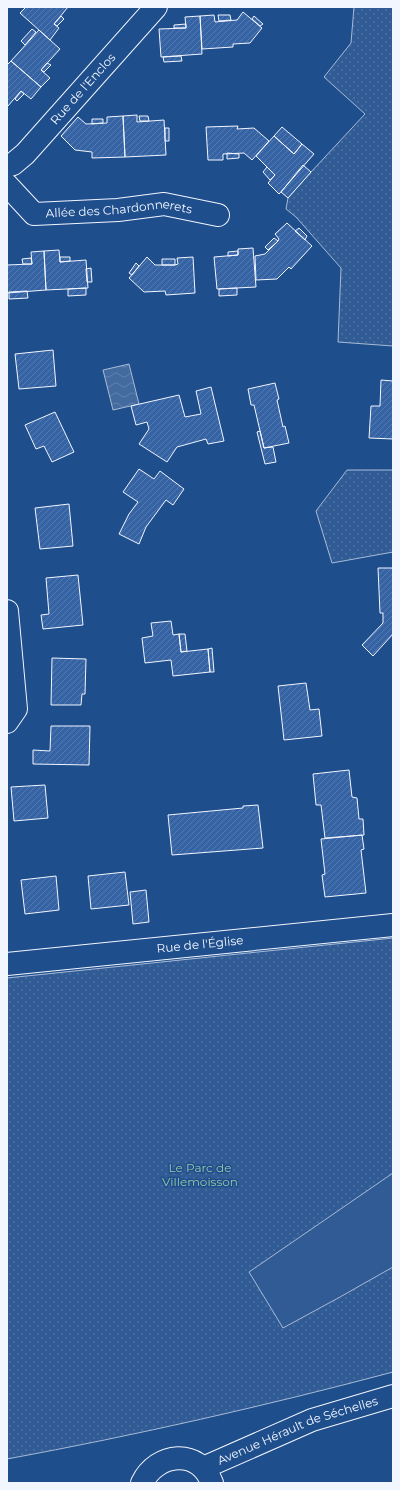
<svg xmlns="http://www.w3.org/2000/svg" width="400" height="1490" font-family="Montserrat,sans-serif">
	<defs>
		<pattern id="green-dots" width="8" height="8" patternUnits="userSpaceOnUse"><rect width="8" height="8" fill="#305b95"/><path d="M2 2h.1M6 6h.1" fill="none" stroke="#4e73a5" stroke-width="1.8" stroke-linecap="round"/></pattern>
		<pattern id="water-waves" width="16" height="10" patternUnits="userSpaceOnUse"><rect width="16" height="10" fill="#446ba0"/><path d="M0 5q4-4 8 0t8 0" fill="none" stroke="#5f81ae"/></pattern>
		<pattern id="building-hatch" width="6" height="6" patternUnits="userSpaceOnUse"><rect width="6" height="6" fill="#3563a3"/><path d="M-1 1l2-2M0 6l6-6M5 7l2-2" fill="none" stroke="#537ab1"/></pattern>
	</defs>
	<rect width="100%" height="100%" fill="#1f4e8c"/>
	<!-- green -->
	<path fill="url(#green-dots)" stroke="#a8bbd7" d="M 354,7 L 393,7 L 393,346 L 338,342 L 341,268 L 296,217 L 286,209 L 288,198 L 311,172 L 365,114 L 324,77 L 351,43 Z
		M 347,470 L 393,470 L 393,552 L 332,563 L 316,511 Z
		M 393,938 L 393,1372 C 265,1406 137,1435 7,1459 L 7,978 Z"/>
	<!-- pitch -->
	<path fill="#305b95" stroke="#a8bbd7" d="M 393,1173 L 393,1267 L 340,1297 L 283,1328 L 249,1272 Z"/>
	<!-- water -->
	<path fill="url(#water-waves)" stroke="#a8bbd7" d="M 129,364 L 139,404 L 113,410 L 103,370 Z"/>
	<!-- building -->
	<path fill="url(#building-hatch)" stroke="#f2f6ff" d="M 26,7 L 68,7 L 54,24 L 59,28 L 50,40 L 20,13 Z
		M 243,12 L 262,28 L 250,43 L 233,44 L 233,47 L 202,49 L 200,16 L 214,15 L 215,22 L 237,20 Z
		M 218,15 L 230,15 L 231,20 L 219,21 Z
		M 61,16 L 64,19 L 57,26 L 54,24 Z
		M 200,16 L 202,54 L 161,57 L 159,29 L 186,28 L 185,17 Z
		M 254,16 L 263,24 L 260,26 L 252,19 Z
		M 186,24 L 186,28 L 174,28 L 174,25 Z
		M 32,29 L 36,32 L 25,45 L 21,41 Z
		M 39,30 L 60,49 L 41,70 L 50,78 L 41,87 L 11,61 Z
		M 181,56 L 182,61 L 164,62 L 163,57 Z
		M 11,61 L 41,87 L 31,99 L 21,91 L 7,107 L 7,65 Z
		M 47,63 L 51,65 L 44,72 L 41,70 Z
		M 21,91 L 24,94 L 17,101 L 15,99 Z
		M 137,115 L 137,122 L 164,120 L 166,155 L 125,157 L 123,116 Z
		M 123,116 L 125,157 L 92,158 L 92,152 L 75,150 L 61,136 L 78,117 L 86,124 L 107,123 L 107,117 Z
		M 139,116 L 148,116 L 149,121 L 140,121 Z
		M 92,119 L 103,119 L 103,123 L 92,124 Z
		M 238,126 L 237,129 L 254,128 L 269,141 L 252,160 L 244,153 L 223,154 L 223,160 L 208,160 L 206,127 Z
		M 282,127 L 302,144 L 294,154 L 274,136 Z
		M 165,128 L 169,128 L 169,141 L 165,141 Z
		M 274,136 L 294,154 L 302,144 L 314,154 L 279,194 L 268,183 L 275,175 L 256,156 Z
		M 227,153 L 239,154 L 239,158 L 227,159 Z
		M 303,165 L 311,172 L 288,198 L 281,192 Z
		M 267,167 L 275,175 L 270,180 L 263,172 Z
		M 287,223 L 312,246 L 291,269 L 289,267 L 277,279 L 256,280 L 255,256 L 265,254 L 278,241 L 279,239 L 275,234 Z
		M 299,228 L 307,236 L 305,240 L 295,231 Z
		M 274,238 L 278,241 L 268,250 L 265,247 Z
		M 253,248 L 256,287 L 217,289 L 214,257 L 238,255 L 238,249 Z
		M 59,250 L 60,262 L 86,260 L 88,288 L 46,290 L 44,251 Z
		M 44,251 L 46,290 L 7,293 L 7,265 L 32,264 L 31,252 Z
		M 238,251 L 238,255 L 228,256 L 228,252 Z
		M 60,257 L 70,257 L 70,261 L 60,262 Z
		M 147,257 L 155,265 L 175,265 L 178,264 L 177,258 L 193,257 L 195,293 L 166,295 L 165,291 L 144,292 L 129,278 Z
		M 31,258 L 32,264 L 23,264 L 22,259 Z
		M 162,259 L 175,259 L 175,265 L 162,265 Z
		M 136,263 L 139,266 L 132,275 L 129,273 Z
		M 91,268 L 92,282 L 87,282 L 86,269 Z
		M 86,288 L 86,295 L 68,296 L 68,289 Z
		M 237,288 L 237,295 L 219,296 L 219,289 Z
		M 27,291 L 28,298 L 9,299 L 9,292 Z
		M 53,350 L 56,386 L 19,389 L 15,354 Z
		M 381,380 L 393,381 L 393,439 L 369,438 L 371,406 L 380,406 Z
		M 275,383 L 279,399 L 277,400 L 283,427 L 285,426 L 289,443 L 264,448 L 254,405 L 251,405 L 248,389 Z
		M 211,387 L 224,441 L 208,444 L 206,439 L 177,447 L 167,462 L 139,444 L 149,429 L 147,422 L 136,425 L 131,406 L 179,395 L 185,417 L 201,414 L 196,391 Z
		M 55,412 L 74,452 L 52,462 L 44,446 L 36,449 L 25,425 Z
		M 260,431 L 264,448 L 273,447 L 276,462 L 265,464 L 257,432 Z
		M 139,469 L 154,479 L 160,471 L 184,489 L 173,505 L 166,500 L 146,527 L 139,544 L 119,534 L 129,514 L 138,502 L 123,492 Z
		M 69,504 L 73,546 L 40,549 L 35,508 Z
		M 378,568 L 393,568 L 393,634 L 373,656 L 362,645 L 383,623 L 383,613 L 380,613 Z
		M 78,575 L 83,625 L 43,629 L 41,615 L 49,614 L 46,578 Z
		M 171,621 L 173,635 L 179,634 L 181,652 L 208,649 L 210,672 L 173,676 L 171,660 L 145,663 L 142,638 L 153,636 L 151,623 Z
		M 179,634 L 185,634 L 187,651 L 181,652 Z
		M 212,648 L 214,672 L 210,672 L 208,649 Z
		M 52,658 L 86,659 L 85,694 L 82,694 L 81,705 L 51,705 Z
		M 306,683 L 310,710 L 319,709 L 322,736 L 284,740 L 278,686 Z
		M 51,726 L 90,726 L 89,765 L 33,764 L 33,750 L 50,751 Z
		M 349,770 L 352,797 L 357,798 L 359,819 L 363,819 L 364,835 L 325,838 L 321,805 L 316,805 L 313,774 Z
		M 45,785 L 48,818 L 14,821 L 11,787 Z
		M 258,805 L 263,848 L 172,855 L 168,815 L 243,808 L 243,806 Z
		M 362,835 L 364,849 L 361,850 L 366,893 L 325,897 L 322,875 L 325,874 L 321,839 Z
		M 125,872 L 129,905 L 91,909 L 88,876 Z
		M 56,876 L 59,910 L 25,914 L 21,880 Z
		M 146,890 L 149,922 L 133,924 L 130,892 Z"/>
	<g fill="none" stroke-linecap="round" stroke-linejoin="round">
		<defs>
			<g id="minor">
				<path id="s1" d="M 7,166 L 13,164 L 25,154 L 156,7"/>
				<path id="s2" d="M 7,185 L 34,214 L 118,210 L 164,204 L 218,215"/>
				<path d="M 7,611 L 16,709 L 7,722"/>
			</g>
			<g id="tertiary">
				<path id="s3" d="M 7,964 L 393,925"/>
			</g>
			<g id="secondary">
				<path id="s4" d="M 203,1468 L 312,1420 L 393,1396"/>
				<path d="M 142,1483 C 157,1452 199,1448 212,1483"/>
			</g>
		</defs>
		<!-- minor casing -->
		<use href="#minor" stroke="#f2f6ff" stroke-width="24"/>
		<!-- tertiary casing -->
		<use href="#tertiary" stroke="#f2f6ff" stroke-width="24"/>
		<!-- secondary casing -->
		<use href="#secondary" stroke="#f2f6ff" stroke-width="24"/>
		<!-- minor -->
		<use href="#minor" stroke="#1f4e8c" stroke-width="22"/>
		<!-- tertiary -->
		<use href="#tertiary" stroke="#1f4e8c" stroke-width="22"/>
		<!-- secondary -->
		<use href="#secondary" stroke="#1f4e8c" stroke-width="22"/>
	</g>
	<g text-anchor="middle" stroke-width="3" stroke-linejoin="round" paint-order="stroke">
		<!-- street labels -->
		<g font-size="12" fill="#f2f6ff" stroke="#1f4e8c">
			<text dy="4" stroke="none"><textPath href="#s1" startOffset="109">Rue de l'Enclos</textPath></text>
			<text dy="4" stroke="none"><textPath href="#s2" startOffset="125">Allée des Chardonnerets</textPath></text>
			<text dy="4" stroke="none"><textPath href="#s3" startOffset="194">Rue de l'Église</textPath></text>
			<text dy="4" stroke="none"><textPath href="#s4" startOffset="102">Avenue Hérault de Séchelles</textPath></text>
		</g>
		<!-- park labels -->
		<g font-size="12" fill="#97c8a6" stroke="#1f4e8c">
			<text x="200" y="1172">Le Parc de<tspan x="200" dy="14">Villemoisson</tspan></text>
		</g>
	</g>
	<!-- border -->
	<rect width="400" height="1490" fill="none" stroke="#f2f6ff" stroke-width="16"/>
</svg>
